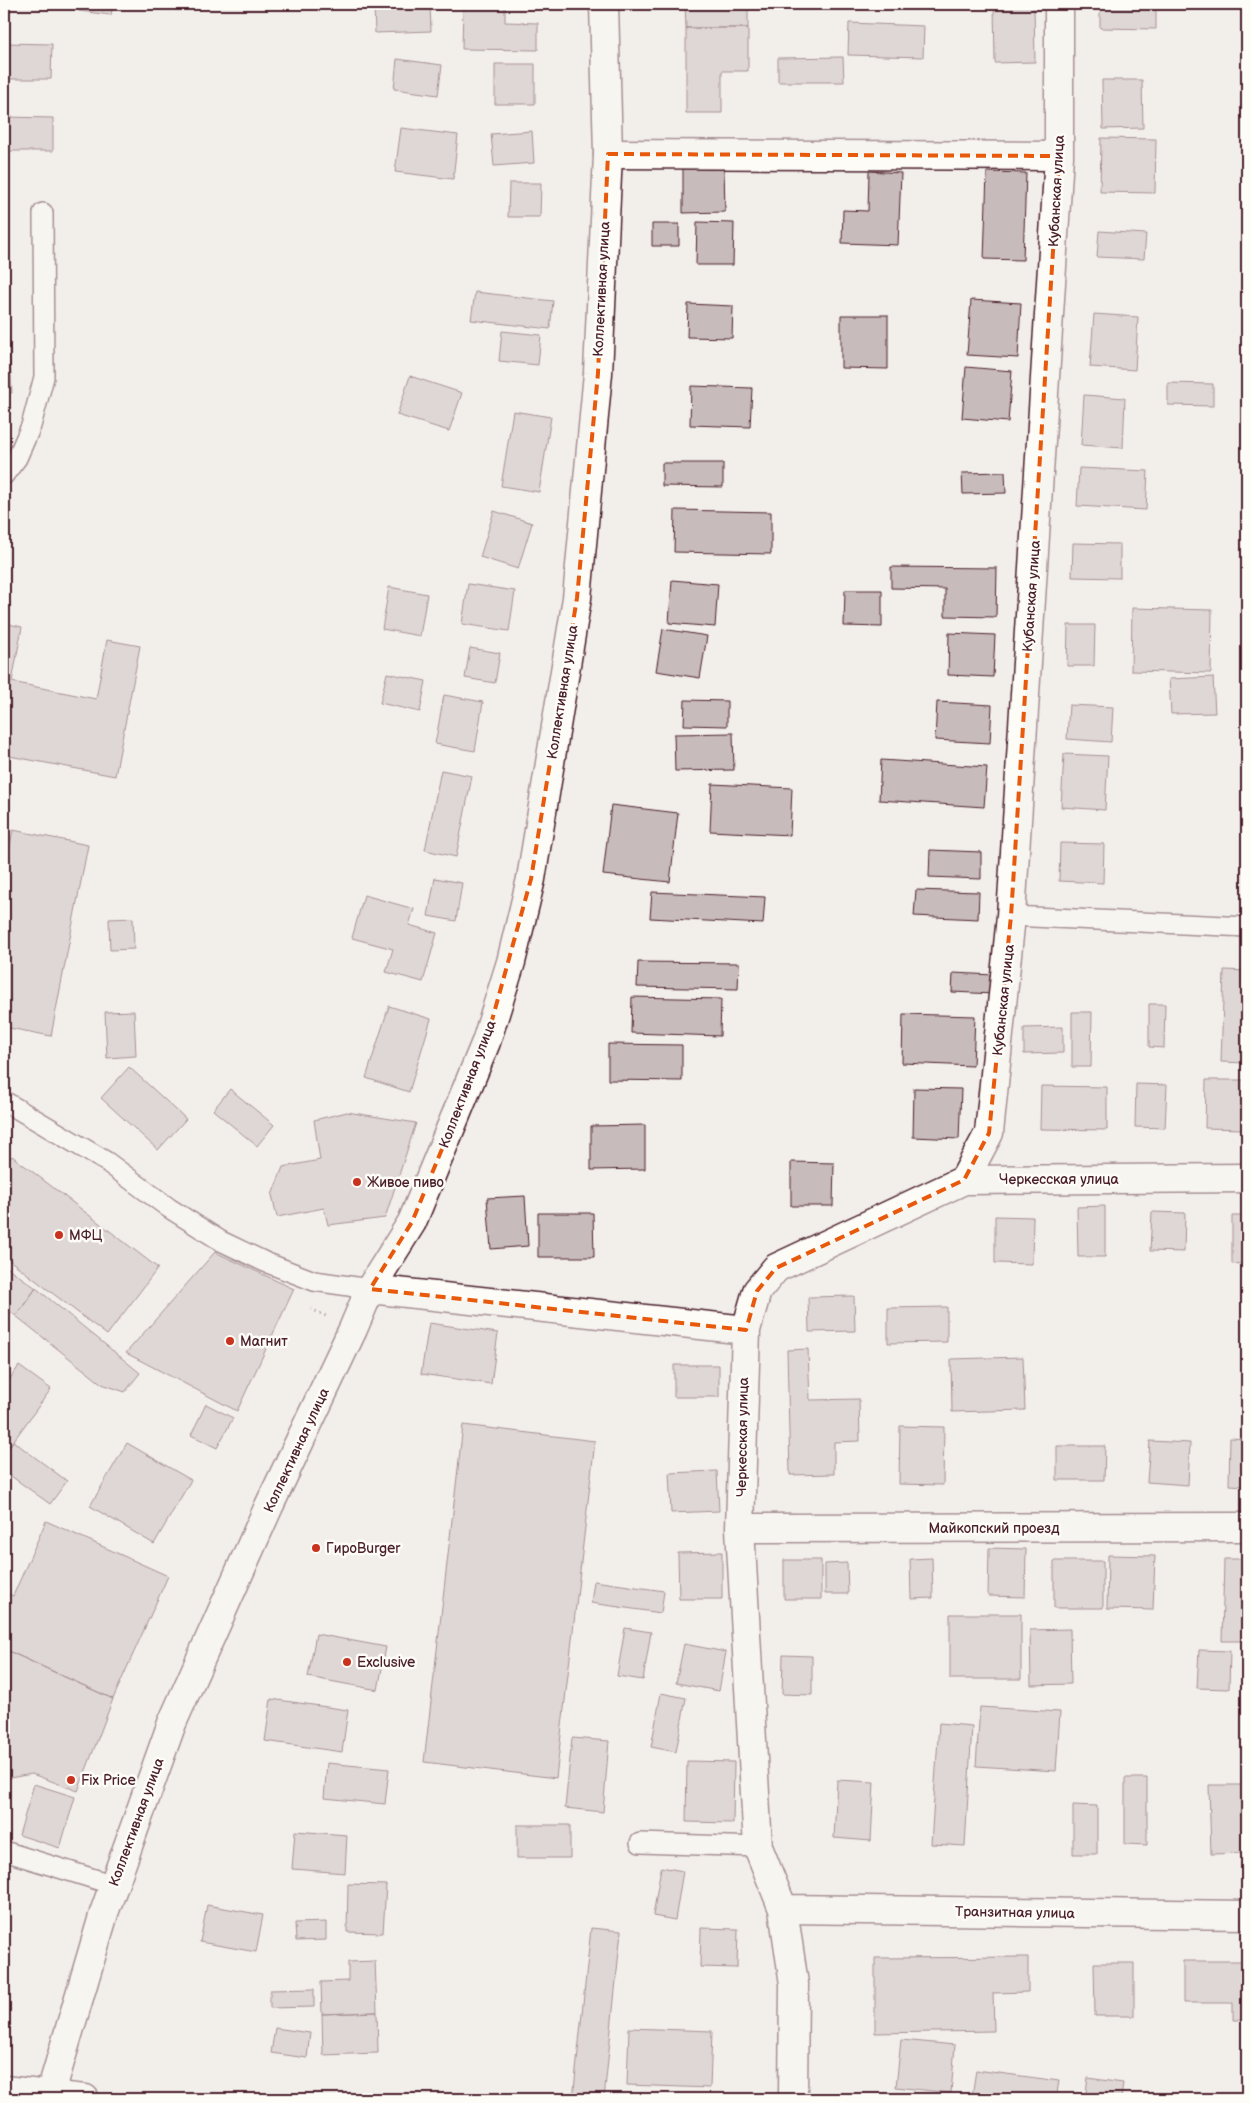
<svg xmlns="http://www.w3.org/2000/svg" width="1251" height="2103" font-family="'Balsamiq Sans',sans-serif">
	<rect width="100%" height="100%" fill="#f2efeb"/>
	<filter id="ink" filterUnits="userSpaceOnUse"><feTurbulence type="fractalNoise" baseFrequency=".02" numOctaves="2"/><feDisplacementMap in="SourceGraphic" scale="10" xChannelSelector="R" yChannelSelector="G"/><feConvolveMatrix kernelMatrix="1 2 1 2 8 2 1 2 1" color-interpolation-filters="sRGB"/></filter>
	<g filter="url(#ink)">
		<!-- building -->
		<path fill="#c8bbbb" stroke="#4a1f2b" d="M 80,4 L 113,4 L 111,15 L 79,11 Z
			M 374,4 L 430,4 L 431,31 L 375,33 Z
			M 463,4 L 505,4 L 505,22 L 538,23 L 538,50 L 462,49 Z
			M 685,4 L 748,4 L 748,28 L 686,28 Z
			M 994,4 L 1034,4 L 1035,62 L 995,63 Z
			M 1100,4 L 1156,4 L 1156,29 L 1100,28 Z
			M 849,23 L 924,26 L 923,57 L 848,55 Z
			M 686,28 L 748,28 L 748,71 L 722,71 L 722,113 L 686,113 Z
			M 4,43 L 52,44 L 51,79 L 4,79 Z
			M 843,57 L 844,82 L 778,82 L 778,58 Z
			M 397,59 L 442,65 L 438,95 L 394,89 Z
			M 495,64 L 535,64 L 535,104 L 495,104 Z
			M 1102,80 L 1142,80 L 1143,128 L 1103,129 Z
			M 4,117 L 53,118 L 53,151 L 4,151 Z
			M 401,128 L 458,135 L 453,179 L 395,172 Z
			M 532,131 L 534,163 L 494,166 L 491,134 Z
			M 1101,138 L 1156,139 L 1155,193 L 1100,192 Z
			M 683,166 L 724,166 L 725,212 L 683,213 Z
			M 869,171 L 901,173 L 898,245 L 842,243 L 843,210 L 868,211 Z
			M 987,172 L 1026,173 L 1023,260 L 984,259 Z
			M 509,183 L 541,183 L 540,217 L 508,217 Z
			M 697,222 L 734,223 L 733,265 L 696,265 Z
			M 652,224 L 679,224 L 679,246 L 652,246 Z
			M 1099,231 L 1146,234 L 1144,259 L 1097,257 Z
			M 4,254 L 12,393 L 4,393 Z
			M 475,292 L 553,301 L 550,329 L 471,320 Z
			M 971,300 L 1021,303 L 1018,358 L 967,355 Z
			M 688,304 L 733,306 L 732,338 L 687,337 Z
			M 1094,314 L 1138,317 L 1135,370 L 1090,367 Z
			M 841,315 L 888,315 L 888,369 L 841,368 Z
			M 502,331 L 541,335 L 538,365 L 499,361 Z
			M 966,367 L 1012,371 L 1008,422 L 962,418 Z
			M 410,376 L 462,393 L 449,431 L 397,415 Z
			M 1168,383 L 1213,384 L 1213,406 L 1168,405 Z
			M 691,386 L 752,388 L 750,427 L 690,425 Z
			M 1084,395 L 1125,398 L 1123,448 L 1081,445 Z
			M 513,411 L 551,417 L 539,492 L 501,486 Z
			M 662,463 L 723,463 L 723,487 L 662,486 Z
			M 1079,468 L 1148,471 L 1146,510 L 1077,506 Z
			M 1005,472 L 1006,493 L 963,494 L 962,473 Z
			M 675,510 L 771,512 L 771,554 L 674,552 Z
			M 494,511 L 532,523 L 518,569 L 480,557 Z
			M 1073,543 L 1120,544 L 1120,578 L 1072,577 Z
			M 891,567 L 997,568 L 996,617 L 945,616 L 945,589 L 891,588 Z
			M 672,580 L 718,584 L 715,627 L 669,623 Z
			M 468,584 L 515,591 L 509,631 L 462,624 Z
			M 389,587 L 427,594 L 420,636 L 382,629 Z
			M 845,590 L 882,590 L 882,627 L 844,626 Z
			M 1132,608 L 1212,610 L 1211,673 L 1131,671 Z
			M 4,623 L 22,627 L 12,682 L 96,699 L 107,640 L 140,646 L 115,776 L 4,755 Z
			M 1068,625 L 1095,625 L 1094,666 L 1067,666 Z
			M 663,629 L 707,636 L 700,678 L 656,671 Z
			M 949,633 L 995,635 L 993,677 L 948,675 Z
			M 470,648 L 500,653 L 495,683 L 465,678 Z
			M 387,673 L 426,681 L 420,712 L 380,703 Z
			M 1213,677 L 1215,713 L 1171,714 L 1169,679 Z
			M 444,695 L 483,702 L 475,751 L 435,744 Z
			M 685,700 L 727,701 L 727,726 L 684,725 Z
			M 937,702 L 992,705 L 990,743 L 935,740 Z
			M 1069,705 L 1113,707 L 1111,742 L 1067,739 Z
			M 733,733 L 734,770 L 675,771 L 674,734 Z
			M 1064,754 L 1108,756 L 1105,810 L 1061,807 Z
			M 881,760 L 987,767 L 984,807 L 879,800 Z
			M 441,770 L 472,776 L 456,857 L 425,850 Z
			M 712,784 L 792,788 L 790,835 L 710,831 Z
			M 611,805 L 678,813 L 670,882 L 603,875 Z
			M 13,830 L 88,845 L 51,1036 L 4,1027 L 4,877 Z
			M 1060,843 L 1104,844 L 1103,883 L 1059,881 Z
			M 930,850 L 981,852 L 981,879 L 929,877 Z
			M 435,878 L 462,883 L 456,921 L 428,916 Z
			M 916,890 L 979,892 L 978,919 L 914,916 Z
			M 652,892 L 765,897 L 763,924 L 650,918 Z
			M 364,895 L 414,909 L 409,925 L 437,933 L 423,982 L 386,972 L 393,949 L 352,938 Z
			M 133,918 L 134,949 L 110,950 L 109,919 Z
			M 638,962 L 739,963 L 738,989 L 637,987 Z
			M 1224,970 L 1247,971 L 1247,1063 L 1221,1062 Z
			M 953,973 L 994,975 L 994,994 L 952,992 Z
			M 632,997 L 721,999 L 720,1036 L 631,1033 Z
			M 1149,1004 L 1165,1004 L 1164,1048 L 1149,1047 Z
			M 389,1006 L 431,1019 L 409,1092 L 366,1078 Z
			M 134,1011 L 136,1056 L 107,1058 L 105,1012 Z
			M 1072,1012 L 1092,1012 L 1091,1067 L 1072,1067 Z
			M 903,1014 L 975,1016 L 973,1066 L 902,1063 Z
			M 1063,1027 L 1063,1053 L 1024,1054 L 1024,1028 Z
			M 608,1044 L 682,1045 L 682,1081 L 608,1080 Z
			M 129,1067 L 186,1119 L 158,1150 L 101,1098 Z
			M 1206,1080 L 1244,1080 L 1243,1129 L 1205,1128 Z
			M 1136,1084 L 1167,1085 L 1165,1128 L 1135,1127 Z
			M 1041,1086 L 1107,1087 L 1107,1130 L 1040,1129 Z
			M 914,1088 L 961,1089 L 959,1139 L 913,1137 Z
			M 230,1089 L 274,1125 L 257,1146 L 213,1110 Z
			M 347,1112 L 416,1123 L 385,1218 L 328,1225 L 324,1208 L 277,1217 L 272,1195 L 283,1167 L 320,1160 L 314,1120 Z
			M 645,1125 L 645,1169 L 591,1170 L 591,1126 Z
			M 12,1156 L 158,1268 L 107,1335 L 4,1256 L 4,1166 Z
			M 791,1162 L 834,1163 L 833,1206 L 791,1206 Z
			M 525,1196 L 528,1246 L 491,1249 L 487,1198 Z
			M 1105,1206 L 1105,1257 L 1078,1257 L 1077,1207 Z
			M 1152,1212 L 1185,1213 L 1184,1252 L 1150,1251 Z
			M 538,1213 L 593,1213 L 594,1257 L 538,1257 Z
			M 995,1216 L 1033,1217 L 1032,1264 L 995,1263 Z
			M 1232,1216 L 1247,1216 L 1247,1263 L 1232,1264 Z
			M 215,1252 L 294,1289 L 237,1411 L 126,1353 Z
			M 4,1265 L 36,1288 L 16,1316 L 4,1307 Z
			M 36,1288 L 140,1373 L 125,1392 L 102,1384 L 16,1316 Z
			M 854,1296 L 855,1331 L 809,1332 L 808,1297 Z
			M 947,1307 L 947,1342 L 888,1343 L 888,1308 Z
			M 429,1323 L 498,1333 L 491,1384 L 421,1374 Z
			M 808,1349 L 810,1400 L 859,1399 L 860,1441 L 834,1442 L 834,1474 L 790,1475 L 787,1350 Z
			M 1023,1357 L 1025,1410 L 952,1412 L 951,1359 Z
			M 674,1365 L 719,1365 L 719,1397 L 674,1397 Z
			M 19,1366 L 51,1389 L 4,1454 L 4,1387 Z
			M 206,1404 L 233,1418 L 217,1448 L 191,1435 Z
			M 463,1425 L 595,1441 L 556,1778 L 424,1762 Z
			M 900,1426 L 944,1427 L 943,1485 L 899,1484 Z
			M 1230,1438 L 1247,1439 L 1247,1486 L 1229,1485 Z
			M 13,1441 L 67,1481 L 50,1504 L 4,1471 L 4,1454 Z
			M 1150,1441 L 1190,1443 L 1188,1485 L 1147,1482 Z
			M 127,1443 L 191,1480 L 154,1544 L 90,1506 Z
			M 1057,1446 L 1105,1446 L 1104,1480 L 1057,1480 Z
			M 717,1471 L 719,1511 L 671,1513 L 669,1473 Z
			M 46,1521 L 168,1576 L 113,1699 L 4,1649 L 4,1592 L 13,1596 Z
			M 989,1548 L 1026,1549 L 1025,1597 L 988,1596 Z
			M 722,1552 L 722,1599 L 679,1599 L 678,1553 Z
			M 1108,1555 L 1155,1556 L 1153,1610 L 1107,1609 Z
			M 932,1558 L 933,1598 L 911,1599 L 910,1559 Z
			M 1224,1559 L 1247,1559 L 1247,1641 L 1222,1641 Z
			M 784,1560 L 821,1560 L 821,1599 L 784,1599 Z
			M 1054,1561 L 1103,1561 L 1103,1608 L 1054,1608 Z
			M 847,1563 L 848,1594 L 825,1594 L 825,1564 Z
			M 594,1581 L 664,1591 L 661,1613 L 591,1603 Z
			M 950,1614 L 1021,1614 L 1021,1679 L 950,1679 Z
			M 625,1628 L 651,1632 L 643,1680 L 617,1676 Z
			M 1070,1629 L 1071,1684 L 1031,1685 L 1030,1630 Z
			M 316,1634 L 386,1647 L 378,1690 L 308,1677 Z
			M 684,1644 L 726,1652 L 719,1691 L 676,1683 Z
			M 4,1649 L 113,1699 L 78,1791 L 32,1774 L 4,1779 Z
			M 1199,1650 L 1230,1651 L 1229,1689 L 1197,1688 Z
			M 783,1655 L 812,1656 L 812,1695 L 782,1694 Z
			M 661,1693 L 686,1698 L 676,1752 L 651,1747 Z
			M 271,1699 L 348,1710 L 342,1752 L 265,1741 Z
			M 980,1707 L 1060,1712 L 1056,1771 L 976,1766 Z
			M 939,1723 L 972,1726 L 965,1846 L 931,1844 Z
			M 572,1738 L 609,1741 L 603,1812 L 565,1808 Z
			M 687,1761 L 734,1762 L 733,1823 L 686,1822 Z
			M 327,1763 L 389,1769 L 385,1804 L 324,1798 Z
			M 1125,1778 L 1147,1778 L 1147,1845 L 1125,1844 Z
			M 837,1780 L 874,1782 L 871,1841 L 834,1838 Z
			M 34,1784 L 75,1797 L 60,1848 L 19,1835 Z
			M 1209,1785 L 1247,1785 L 1247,1853 L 1211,1854 Z
			M 1073,1805 L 1097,1806 L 1097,1854 L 1073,1854 Z
			M 517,1825 L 570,1825 L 570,1858 L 517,1858 Z
			M 295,1831 L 347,1835 L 345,1873 L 292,1869 Z
			M 661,1867 L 683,1871 L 675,1920 L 653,1916 Z
			M 348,1884 L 386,1885 L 383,1933 L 347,1932 Z
			M 207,1905 L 263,1915 L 256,1952 L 200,1942 Z
			M 326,1922 L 326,1940 L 296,1941 L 295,1923 Z
			M 591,1928 L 621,1931 L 604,2099 L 573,2099 Z
			M 701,1928 L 738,1929 L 737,1968 L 700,1967 Z
			M 1028,1957 L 1028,1992 L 993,1993 L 994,2031 L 875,2033 L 875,1958 Z
			M 375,1961 L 377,2012 L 322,2014 L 321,1982 L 348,1981 L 348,1962 Z
			M 1183,1961 L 1247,1961 L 1247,2020 L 1233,2020 L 1233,2003 L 1183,2003 Z
			M 1094,1963 L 1134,1963 L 1134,2016 L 1095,2016 Z
			M 314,1989 L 314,2007 L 270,2008 L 270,1990 Z
			M 377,2012 L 378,2053 L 323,2055 L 322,2014 Z
			M 275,2028 L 310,2033 L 307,2058 L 271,2053 Z
			M 629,2028 L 712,2031 L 710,2088 L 627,2085 Z
			M 901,2040 L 955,2045 L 951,2093 L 896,2087 Z
			M 1247,2050 L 1247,2099 L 1242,2099 Z
			M 976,2070 L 1059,2081 L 1056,2099 L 995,2099 L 972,2096 Z
			M 1088,2078 L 1123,2083 L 1121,2099 L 1085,2099 Z"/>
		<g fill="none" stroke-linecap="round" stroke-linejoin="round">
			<defs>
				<path id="service" d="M 4,475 L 17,458 L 31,426 L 44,377 L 43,213
					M 1011,916 L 1247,927
					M 4,1101 L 107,1162 L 169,1208 L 221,1241 L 265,1262 L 314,1281 L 370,1289
					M 640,1843 L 758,1847
					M 4,1851 L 114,1885"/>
				<path id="minor" d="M 608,154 L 1059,156
					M 964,1180 L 989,1133 L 1011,916 L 1059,156 L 1059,4
					M 370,1289 L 746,1330
					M 740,1528 L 1247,1527
					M 783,1909 L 1247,1915
					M 4,2090 L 85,2099
					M 793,2099 L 794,1984 L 783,1909 L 758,1847 L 740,1528 L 746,1330 L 757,1291 L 776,1268 L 964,1180 L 1247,1178"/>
				<path id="tertiary" d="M 49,2099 L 104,1913 L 172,1723 L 269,1506 L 353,1329 L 370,1289 L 412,1222 L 486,1042 L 511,962 L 531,879 L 577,598 L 598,373 L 608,154 L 604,4"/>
			</defs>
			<!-- service casing -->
			<use href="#service" stroke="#4a1f2b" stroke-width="22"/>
			<!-- minor casing -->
			<use href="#minor" stroke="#4a1f2b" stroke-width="31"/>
			<!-- tertiary casing -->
			<use href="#tertiary" stroke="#4a1f2b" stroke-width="31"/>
			<!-- path -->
			<path stroke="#4a1f2b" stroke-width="3" stroke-dasharray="1 4" stroke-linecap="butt" d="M 1247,901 L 1247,879
				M 311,1309 L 326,1316"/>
			<!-- service -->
			<use href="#service" stroke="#fdfcf7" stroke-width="19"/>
			<!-- minor -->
			<use href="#minor" stroke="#fdfcf7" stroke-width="28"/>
			<!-- tertiary -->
			<use href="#tertiary" stroke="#fdfcf7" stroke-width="28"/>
		</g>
	</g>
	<!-- marked area -->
	<path d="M0 0H1251V2103H0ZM 608,154 L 1059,156 L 1011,916 L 989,1133 L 964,1180 L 776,1268 L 757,1291 L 746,1330 L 370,1289 L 412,1222 L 486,1042 L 531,879 L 577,598 L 598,373 Z" fill="#f2efeb" fill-opacity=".55" fill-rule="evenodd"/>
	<path fill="none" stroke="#e8590c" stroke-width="4" stroke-dasharray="10 6" stroke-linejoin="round" d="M 608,154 L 1059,156 L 1011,916 L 989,1133 L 964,1180 L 776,1268 L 757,1291 L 746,1330 L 370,1289 L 412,1222 L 486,1042 L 531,879 L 577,598 L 598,373 Z"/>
	<!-- markers -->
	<g fill="#c8321e" stroke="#fdfcf7" stroke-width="2">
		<circle cx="357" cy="1182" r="5"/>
		<circle cx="59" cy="1235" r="5"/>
		<circle cx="230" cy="1341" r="5"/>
		<circle cx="316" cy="1548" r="5"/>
		<circle cx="347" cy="1662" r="5"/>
		<circle cx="71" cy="1780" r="5"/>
	</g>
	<g text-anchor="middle" stroke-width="5" stroke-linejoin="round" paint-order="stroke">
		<!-- street labels -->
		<g font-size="14" fill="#4a1f2b" stroke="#fdfcf7">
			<text transform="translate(1056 191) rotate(-87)" y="5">Кубанская улица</text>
			<text transform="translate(601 289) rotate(-87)" y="5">Коллективная улица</text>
			<text transform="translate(1031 596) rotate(-86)" y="5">Кубанская улица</text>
			<text transform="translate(562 692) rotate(-81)" y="5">Коллективная улица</text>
			<text transform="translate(1003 1000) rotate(-84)" y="5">Кубанская улица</text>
			<text transform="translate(467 1084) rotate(-69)" y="5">Коллективная улица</text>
			<text x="1059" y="1184">Черкесская улица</text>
			<text transform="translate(742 1437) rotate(-89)" y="5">Черкесская улица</text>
			<text transform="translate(296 1450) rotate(-65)" y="5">Коллективная улица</text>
			<text x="994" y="1533">Майкопский проезд</text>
			<text transform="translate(136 1822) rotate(-70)" y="5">Коллективная улица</text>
			<text transform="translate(1015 1912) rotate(1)" y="5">Транзитная улица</text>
		</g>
		<!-- poi labels -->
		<g font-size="14" fill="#4a1f2b" stroke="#fdfcf7" text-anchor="start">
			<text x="367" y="1187">Живое пиво</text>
			<text x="69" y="1240">МФЦ</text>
			<text x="240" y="1346">Магнит</text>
			<text x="326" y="1553">ГироBurger</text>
			<text x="357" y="1667">Exclusive</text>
			<text x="81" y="1785">Fix Price</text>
		</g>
	</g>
	<!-- margin -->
	<rect width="1251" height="2103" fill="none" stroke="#fdfcf7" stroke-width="20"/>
	<rect x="10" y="10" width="1231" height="2083" fill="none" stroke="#4a1f2b" stroke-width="2" filter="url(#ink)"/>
</svg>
